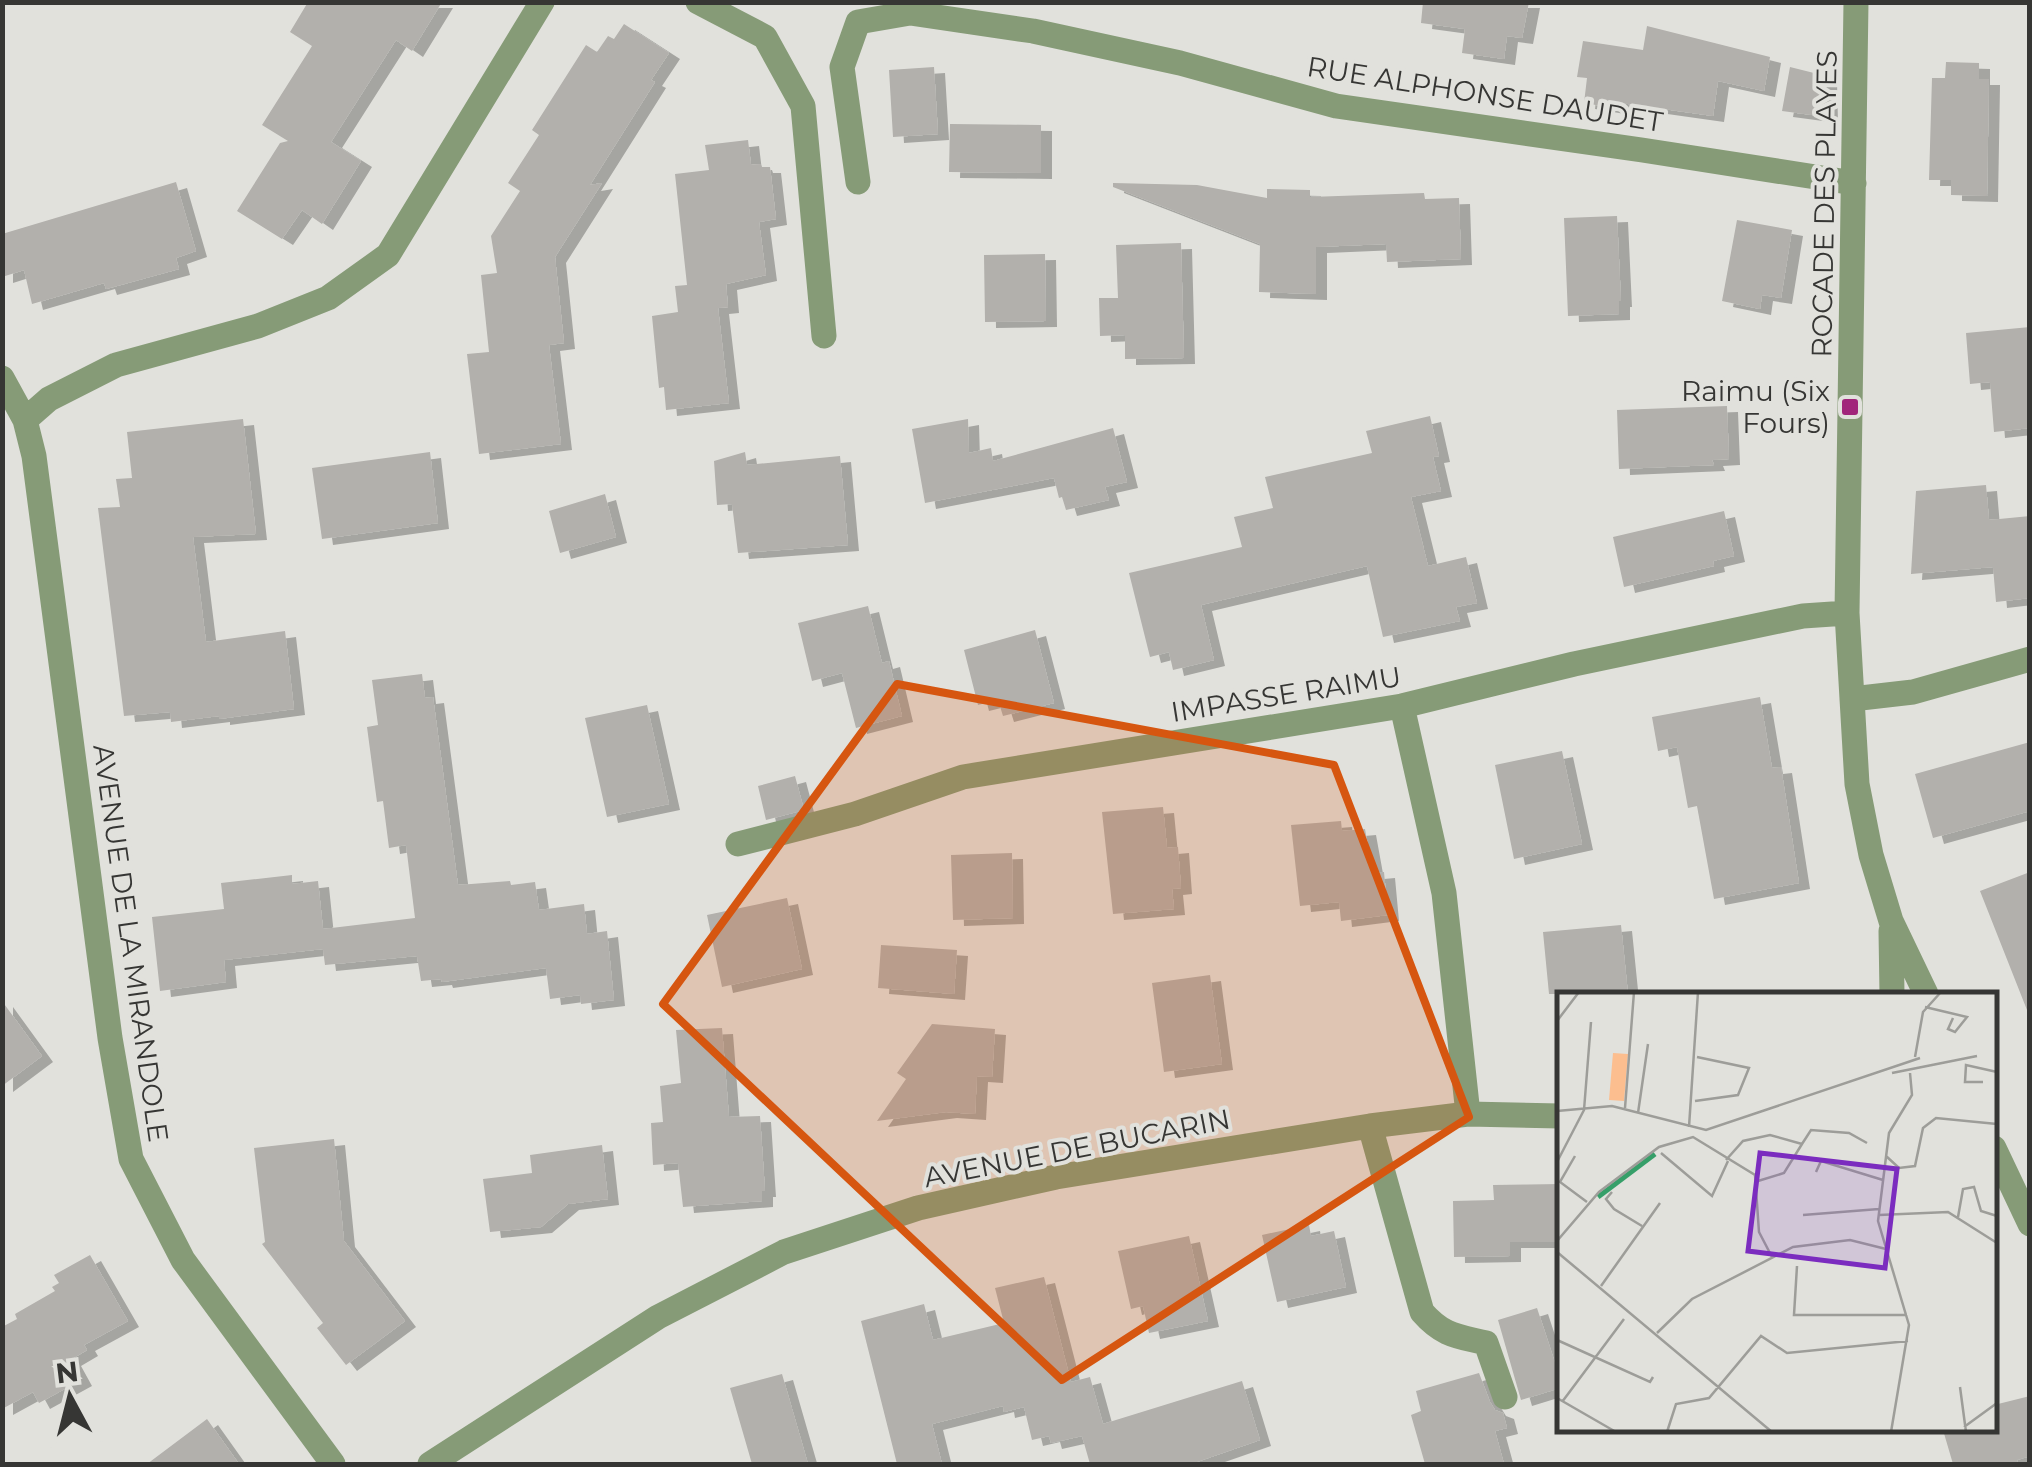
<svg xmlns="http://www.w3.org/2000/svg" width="2032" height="1467" font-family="Montserrat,sans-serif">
	<defs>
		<filter id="shadow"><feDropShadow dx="11" dy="6" stdDeviation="0" flood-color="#0004"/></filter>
	</defs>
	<rect width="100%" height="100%" fill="#e1e1dc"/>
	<!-- building -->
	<path fill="#b2b0ac" filter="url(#shadow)" d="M 308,2 L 442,2 L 412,51 L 396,40 L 331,142 L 361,161 L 322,224 L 302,210 L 282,239 L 237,211 L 280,143 L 288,141 L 262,125 L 312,46 L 290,32 Z
		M 1423,2 L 1529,2 L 1522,38 L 1507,36 L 1504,59 L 1462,53 L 1465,29 L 1421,23 Z
		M 624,24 L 669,53 L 651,80 L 655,82 L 590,185 L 602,183 L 555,257 L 564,343 L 549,345 L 561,444 L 479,454 L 467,354 L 489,352 L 481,275 L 497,273 L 491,236 L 520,191 L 508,183 L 539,135 L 532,130 L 586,45 L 597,52 L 608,36 L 614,39 Z
		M 1647,26 L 1770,57 L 1764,91 L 1718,81 L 1713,116 L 1621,103 L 1620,109 L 1584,103 L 1587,78 L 1577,77 L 1583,41 L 1643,50 Z
		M 1946,62 L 1979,63 L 1979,79 L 1989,79 L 1987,196 L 1951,195 L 1951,180 L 1929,180 L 1932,78 L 1945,78 Z
		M 934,67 L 938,134 L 893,137 L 889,70 Z
		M 1790,67 L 1826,76 L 1827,117 L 1782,111 Z
		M 950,124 L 1041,125 L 1041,173 L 949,172 Z
		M 748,140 L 751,165 L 761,164 L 762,167 L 770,167 L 776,219 L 759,222 L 766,275 L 726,284 L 728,307 L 718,308 L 729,403 L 666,410 L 664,387 L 659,388 L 652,316 L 678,312 L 675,286 L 687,285 L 675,174 L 709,170 L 705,145 Z
		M 176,182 L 196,251 L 176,258 L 179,269 L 106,289 L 104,283 L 32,304 L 24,270 L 2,277 L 2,234 Z
		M 1113,183 L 1197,185 L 1267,198 L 1267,189 L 1310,190 L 1310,197 L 1424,193 L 1425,199 L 1459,198 L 1461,259 L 1387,262 L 1386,244 L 1316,247 L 1316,294 L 1259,292 L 1260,244 L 1113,187 Z
		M 1617,216 L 1621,301 L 1619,301 L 1619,314 L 1568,316 L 1564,218 Z
		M 1737,220 L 1792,230 L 1781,298 L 1762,295 L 1760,309 L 1722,301 Z
		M 1181,243 L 1184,358 L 1125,359 L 1125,335 L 1100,336 L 1099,298 L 1118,298 L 1116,245 Z
		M 1045,254 L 1046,321 L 985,322 L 984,255 Z
		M 2030,327 L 2030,428 L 1994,432 L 1990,382 L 1970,384 L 1966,333 Z
		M 1727,406 L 1729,459 L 1712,460 L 1714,465 L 1619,469 L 1617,410 Z
		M 1430,416 L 1439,456 L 1433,457 L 1441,491 L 1411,497 L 1428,566 L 1466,557 L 1477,603 L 1456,607 L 1460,621 L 1383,637 L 1367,566 L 1201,605 L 1214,660 L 1173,670 L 1169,652 L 1150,657 L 1129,573 L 1242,547 L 1234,517 L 1273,508 L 1265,477 L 1372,453 L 1366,431 Z
		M 243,419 L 256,534 L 193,537 L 206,642 L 285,631 L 294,709 L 219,719 L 219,716 L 171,722 L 170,712 L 124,716 L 98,508 L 120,507 L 116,479 L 132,478 L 127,432 Z
		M 968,419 L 969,453 L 991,448 L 993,461 L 1113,428 L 1127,482 L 1105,487 L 1109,500 L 1066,510 L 1062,497 L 1059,498 L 1054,478 L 925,503 L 912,429 Z
		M 430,452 L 438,523 L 322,539 L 312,468 Z
		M 745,452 L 747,465 L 840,456 L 848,545 L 738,553 L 732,504 L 717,505 L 714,461 Z
		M 1986,485 L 1989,520 L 2030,516 L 2030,598 L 1996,602 L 1993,567 L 1911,574 L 1916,491 Z
		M 605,494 L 616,537 L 560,553 L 549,511 Z
		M 1724,511 L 1734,556 L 1713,561 L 1714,566 L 1624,587 L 1613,537 Z
		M 868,606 L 882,663 L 889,661 L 902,716 L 856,728 L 842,673 L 812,681 L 798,623 Z
		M 1035,630 L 1054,703 L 1003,716 L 998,700 L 978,705 L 964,650 Z
		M 422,674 L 425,698 L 433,697 L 458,885 L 510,881 L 511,885 L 535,882 L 539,910 L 584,904 L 587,934 L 607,931 L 614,1000 L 581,1004 L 580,995 L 550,999 L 546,968 L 442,982 L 441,979 L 421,981 L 417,956 L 325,965 L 323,949 L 224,960 L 226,982 L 160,991 L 152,917 L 224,909 L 221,883 L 292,875 L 292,884 L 318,881 L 323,929 L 415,918 L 406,845 L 389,848 L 383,801 L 377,802 L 367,727 L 378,725 L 372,680 Z
		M 1760,697 L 1772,768 L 1781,767 L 1799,883 L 1714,899 L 1697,806 L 1688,808 L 1677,747 L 1658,751 L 1652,717 Z
		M 647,705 L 669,804 L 607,817 L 585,718 Z
		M 2030,742 L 2030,811 L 1933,838 L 1915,774 Z
		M 1562,751 L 1582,844 L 1514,859 L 1495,765 Z
		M 795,776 L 804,810 L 766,820 L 758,786 Z
		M 1163,807 L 1167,848 L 1178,847 L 1181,888 L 1172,889 L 1174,909 L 1113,914 L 1102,812 Z
		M 1341,821 L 1342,831 L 1365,829 L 1373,873 L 1384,872 L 1388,915 L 1341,921 L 1339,902 L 1300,906 L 1291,825 Z
		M 1012,853 L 1013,918 L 953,920 L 951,855 Z
		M 2030,872 L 2030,1010 L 2027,1010 L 1980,891 Z
		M 787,898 L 802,969 L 722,987 L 707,915 Z
		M 1621,925 L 1628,994 L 1549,994 L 1543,932 Z
		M 881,945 L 957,950 L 954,994 L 878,988 Z
		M 1210,975 L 1222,1064 L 1164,1072 L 1152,983 Z
		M 2,1001 L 42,1056 L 2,1086 Z
		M 932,1024 L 995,1029 L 992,1077 L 977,1076 L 975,1114 L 946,1112 L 877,1121 L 906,1079 L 897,1073 Z
		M 722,1028 L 729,1117 L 760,1116 L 765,1191 L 762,1191 L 762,1201 L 683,1207 L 678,1163 L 653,1165 L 651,1123 L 663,1122 L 660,1086 L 681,1083 L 676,1030 Z
		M 334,1139 L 344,1241 L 405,1321 L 346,1365 L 317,1328 L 323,1323 L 262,1244 L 265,1242 L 254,1148 Z
		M 602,1145 L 608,1199 L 568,1204 L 541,1227 L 490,1232 L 483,1179 L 532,1173 L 530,1155 Z
		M 1560,1184 L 1560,1242 L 1510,1242 L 1510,1256 L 1454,1257 L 1453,1201 L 1494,1200 L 1493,1185 Z
		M 1309,1225 L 1311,1236 L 1334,1231 L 1346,1287 L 1277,1302 L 1262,1235 Z
		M 1189,1236 L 1208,1321 L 1149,1333 L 1143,1306 L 1131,1309 L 1118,1251 Z
		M 90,1255 L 128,1321 L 84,1345 L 87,1350 L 70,1360 L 81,1380 L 39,1403 L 33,1392 L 2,1409 L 2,1327 L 17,1319 L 15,1314 L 55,1291 L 52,1287 L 59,1283 L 54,1275 Z
		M 1044,1277 L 1071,1382 L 1090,1377 L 1103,1424 L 1242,1381 L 1260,1440 L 1191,1464 L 1090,1464 L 1082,1436 L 1051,1443 L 1049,1436 L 1032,1440 L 1024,1407 L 1004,1412 L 1003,1406 L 932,1424 L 942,1464 L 897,1464 L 861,1321 L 924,1304 L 933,1340 L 1004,1323 L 995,1288 Z
		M 1537,1308 L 1560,1378 L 1560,1388 L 1521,1400 L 1498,1320 Z
		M 1479,1373 L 1490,1402 L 1495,1410 L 1503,1413 L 1507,1428 L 1495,1431 L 1504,1464 L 1425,1464 L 1411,1415 L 1421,1411 L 1416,1391 Z
		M 782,1374 L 808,1464 L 752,1464 L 730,1388 Z
		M 2030,1396 L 2030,1456 L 2017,1460 L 2018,1464 L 1953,1464 L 1943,1430 L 1994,1430 L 1994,1405 Z
		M 207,1419 L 239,1464 L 147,1464 Z"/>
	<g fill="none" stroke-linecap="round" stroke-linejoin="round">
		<!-- minor -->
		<path stroke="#869b77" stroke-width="25" d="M 698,2 L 765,37 L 803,106 L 824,336
			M 1856,2 L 1847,613 L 1857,784 L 1871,855 L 1891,921 L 1926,994
			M 858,182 L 842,67 L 858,22 L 910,13 L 1033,31 L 1180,63 L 1336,106 L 1642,150 L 1854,183
			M 2,378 L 25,420 L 34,456 L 110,1038 L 131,1159 L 183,1260 L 333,1464
			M 25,420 L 49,399 L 116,365 L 258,326 L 328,298 L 388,255 L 542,2
			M 1852,699 L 1913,692 L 2030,659
			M 1402,706 L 1444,893 L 1468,1114
			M 738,844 L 855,814 L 963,777 L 1402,706 L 1574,664 L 1803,616 L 1847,613
			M 1891,931 L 1892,994
			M 1370,1126 L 1422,1312 C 1443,1336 1457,1336 1486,1343 L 1505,1397
			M 1994,1148 L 2030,1224
			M 430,1464 L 658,1317 L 784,1252 L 918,1208 L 1056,1177 L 1370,1126 L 1468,1114 L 1560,1116"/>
	</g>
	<!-- marked area -->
	<path fill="#d65610" fill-opacity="0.2" stroke="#d65610" stroke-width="8" stroke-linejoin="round" d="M 897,684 L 1334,765 L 1469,1117 L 1062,1380 L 663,1004 Z"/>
	<!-- markers -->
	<rect fill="#a1257a" stroke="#e1e1dc" stroke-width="4" x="1840" y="397" width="20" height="20" rx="5"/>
	<g text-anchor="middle" stroke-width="8" stroke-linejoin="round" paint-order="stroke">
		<!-- street labels -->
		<g font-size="28" fill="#363634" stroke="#e1e1dc">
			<text transform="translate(1485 94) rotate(9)" y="10">RUE ALPHONSE DAUDET</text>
			<text transform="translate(1824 204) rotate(-89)" y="10">ROCADE DES PLAYES</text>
			<text transform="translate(1286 694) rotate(-9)" y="10">IMPASSE RAIMU</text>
			<text transform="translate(131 943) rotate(82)" y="10">AVENUE DE LA MIRANDOLE</text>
			<text transform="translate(1077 1148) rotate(-11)" y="10">AVENUE DE BUCARIN</text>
		</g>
		<!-- poi labels -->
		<g font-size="28" fill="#363634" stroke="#e1e1dc" text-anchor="end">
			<text x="1830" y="401">Raimu (Six<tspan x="1830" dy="32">Fours)</tspan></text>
		</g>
	</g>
	<!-- overview -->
	<g transform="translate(1557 992)">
		<rect width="440" height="440" fill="#e1e1dc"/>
		<path d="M 56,61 L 71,62 L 67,109 L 52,108 Z" fill="#fcbe8f"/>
		<path fill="none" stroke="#369f69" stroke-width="5" d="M 41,205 L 98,162"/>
		<path fill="none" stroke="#9d9d99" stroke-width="2.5" d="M 368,15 L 410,25 L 398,40 L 391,37 L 396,26M 0,29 L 22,0M 358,65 L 366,20 L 384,0M 335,81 L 420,64M 426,90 L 408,90 L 409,73 L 440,80M 138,109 L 181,103 L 192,76 L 140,65M 68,116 L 77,0M 0,119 L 55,114 L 149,138 L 363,66M 81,121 L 91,52M 132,135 L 141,0M 104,161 L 155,204 L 171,169M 18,164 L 3,190 L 30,210M 329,164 L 342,176 L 358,174 L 366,136 L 379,126 L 440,132M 169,168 L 186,149 L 213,143 L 245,152 L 254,138 L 292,141 L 310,151M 0,170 L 27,118 L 34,30M 259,180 L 264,169 L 326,188M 201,189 L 227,181 L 245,152M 55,200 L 49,207 L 57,217 L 85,234M 246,223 L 322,217M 322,223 L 391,220 L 440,251M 401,225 L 406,197 L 417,195 L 424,219 L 440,224M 0,249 L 42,200 L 102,155 L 136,145 L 198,183 L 202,240 L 215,265M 0,260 L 215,440M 240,274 L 237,323 L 350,323M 44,294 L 103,211M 100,341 L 135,307 L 236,255 L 293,248 L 329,257M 0,348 L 93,390 L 96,385M 403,395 L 409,440M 0,406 L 59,440M 5,410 L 67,327M 407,435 L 440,411M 110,440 L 119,412 L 152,406 L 204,344 L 230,361 L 351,349M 334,440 L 352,333 L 321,229 L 332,141 L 355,103 L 353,81"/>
		<path fill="#7b2cbf" fill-opacity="0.15" stroke="#7b2cbf" stroke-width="5" d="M 203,161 L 340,177 L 328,276 L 191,259 Z"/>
		<rect width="440" height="440" fill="none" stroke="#363634" stroke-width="5"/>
	</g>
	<!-- border -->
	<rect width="2032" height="1467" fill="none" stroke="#363634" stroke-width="10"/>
	<!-- north arrow -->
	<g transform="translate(70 1397) rotate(353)" stroke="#e1e1dc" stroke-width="8" paint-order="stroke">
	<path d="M0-8L18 38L0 25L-18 38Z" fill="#363634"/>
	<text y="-15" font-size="28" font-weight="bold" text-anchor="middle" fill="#363634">N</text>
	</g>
</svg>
